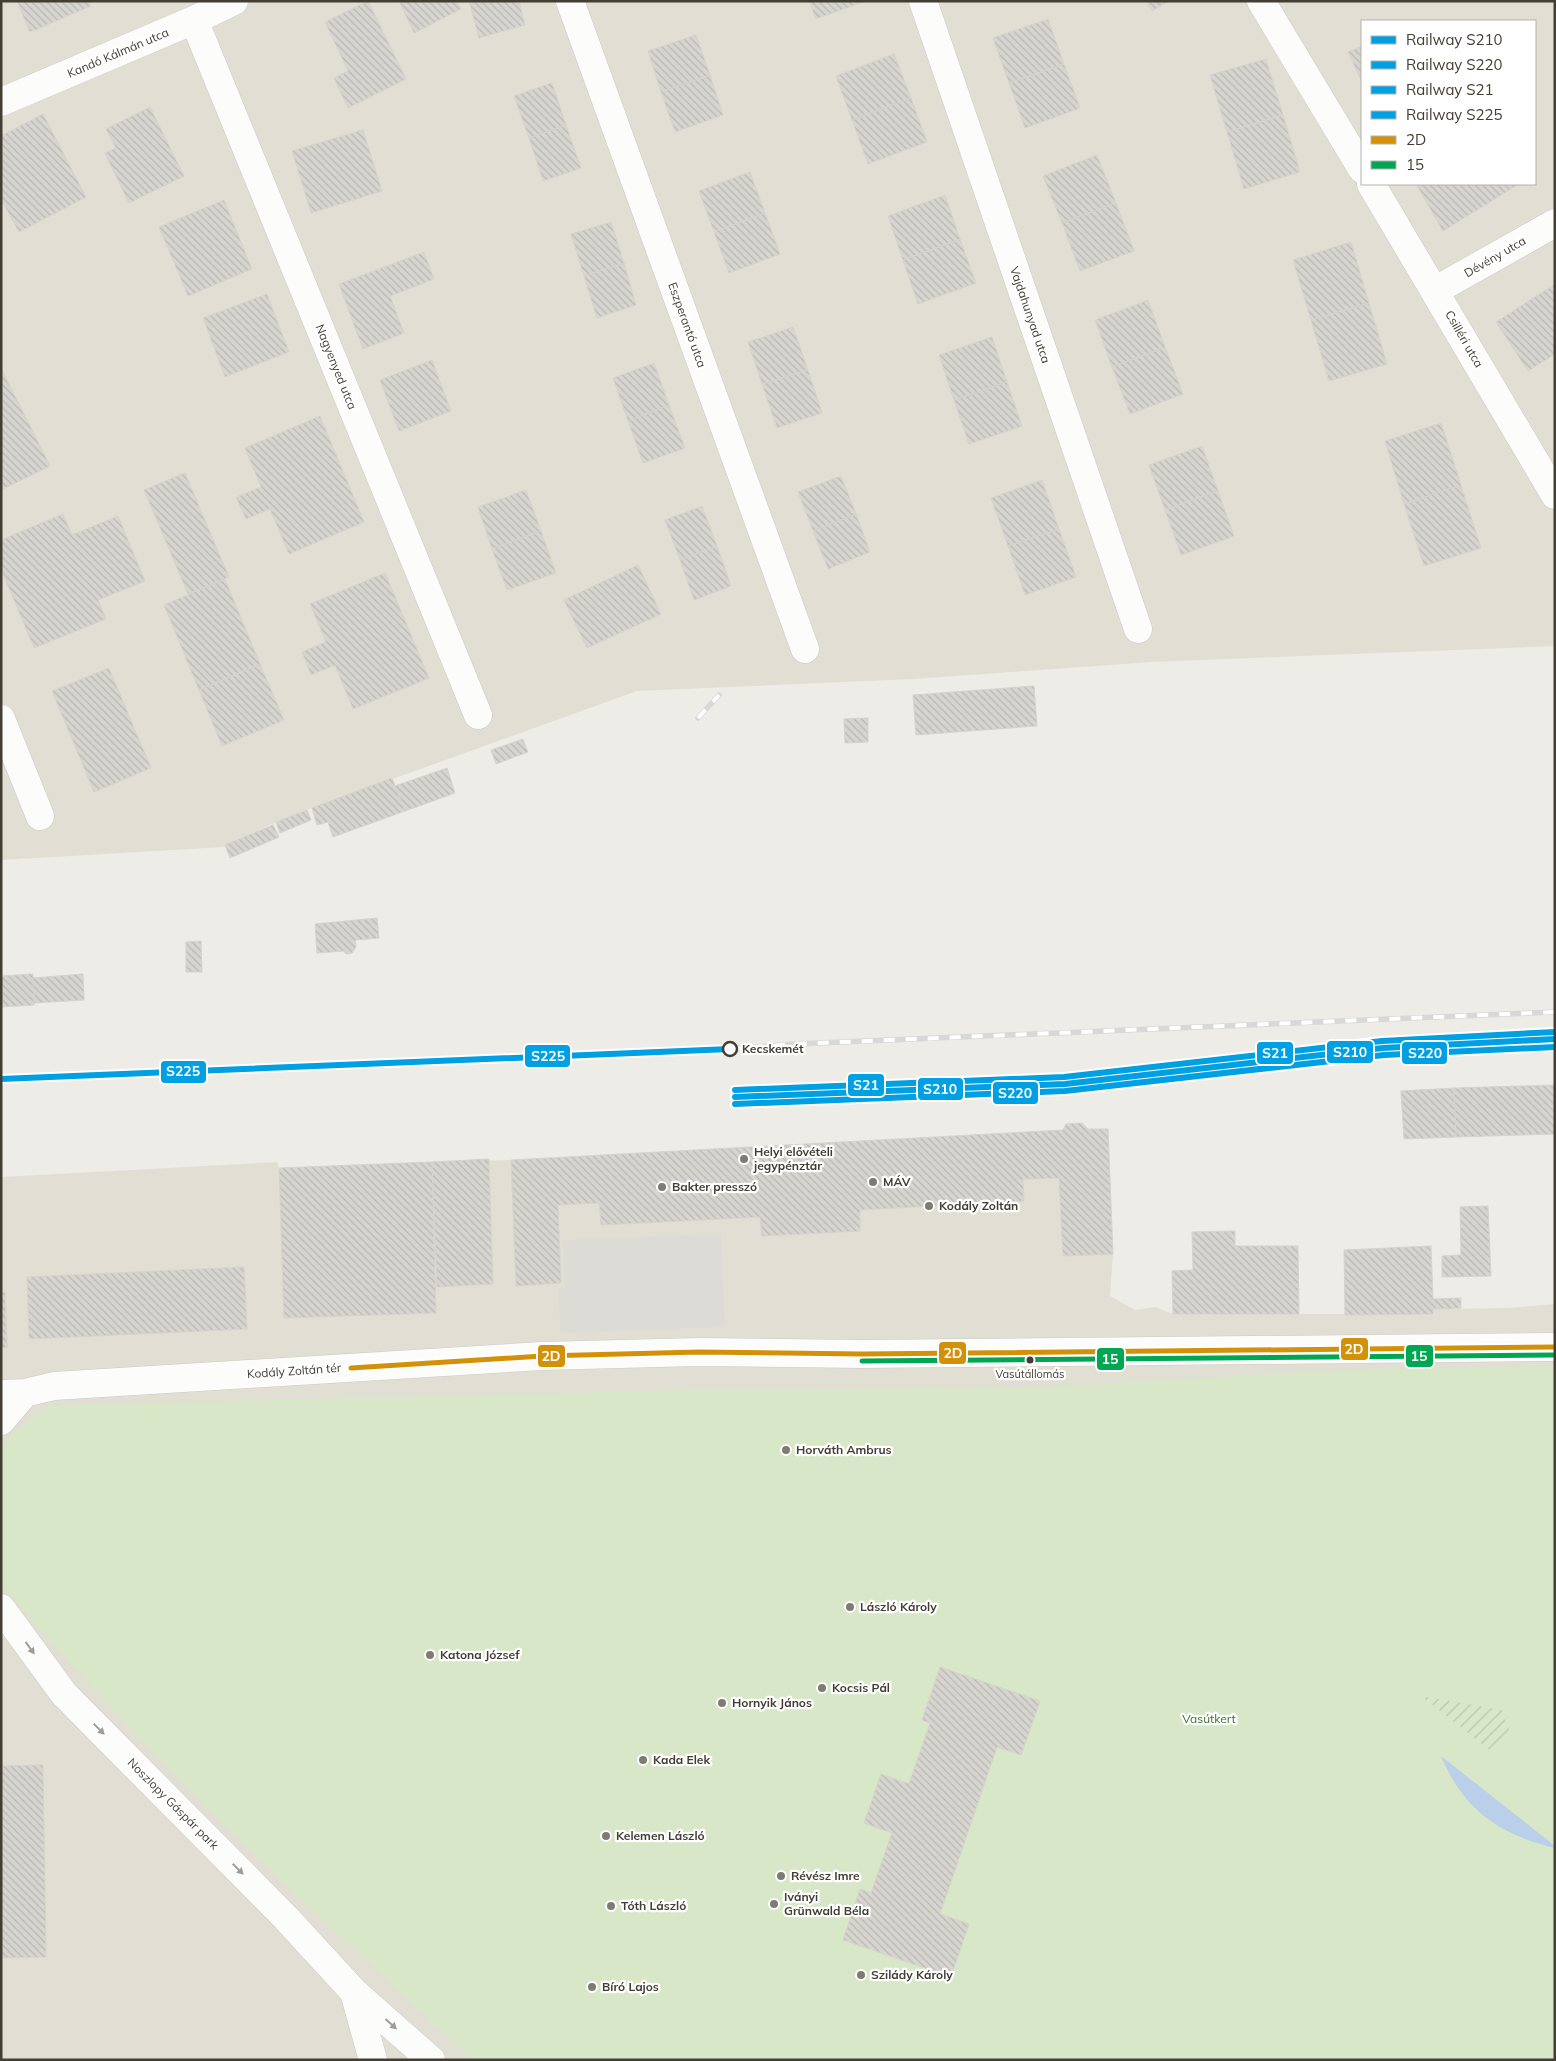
<svg xmlns="http://www.w3.org/2000/svg" width="1556" height="2061" font-family="Mulish,sans-serif">
	<defs>
		<pattern id="garden-furrows" width="10" height="10" patternUnits="userSpaceOnUse" patternTransform="scale(1.25)"><rect width="10" height="10" fill="#d7e7c7"/><path d="M-1 1l2-2M0 10L10 0M9 11l2-2" fill="none" stroke="#bac7ac"/></pattern>
		<pattern id="building-back-hatch" width="6" height="6" patternUnits="userSpaceOnUse" patternTransform="scale(1.25)"><rect width="6" height="6" fill="#d7d5cf"/><path d="M-1 5l2 2M0 0l6 6M5-1l2 2" fill="none" stroke="#bab8b2"/></pattern>
	</defs>
	<rect width="100%" height="100%" fill="#eeece6"/>
	<!-- residential -->
	<path fill="#e1dfd4" fill-rule="evenodd" d="M 1,1 L 1555,1 L 1555,646 L 1151,662 L 914,679 L 637,691 L 312,808 L 276,822 L 224,847 L 2,860 ZM 1362,21 L 1535,21 L 1535,184 L 1362,184 Z
		M 511,1160 L 517,1285 L 561,1283 L 558,1205 L 599,1203 L 601,1225 L 760,1217 L 860,1231 L 860,1210 L 1024,1201 L 1023,1179 L 1059,1178 L 1063,1255 L 1113,1254 L 1110,1296 L 1135,1310 L 1155,1307 L 1173,1314 L 1433,1314 L 1433,1309 L 1509,1308 L 1555,1304 L 1555,2060 L 1,2060 L 1,1177 L 277,1162 L 279,1168 Z"/>
	<!-- green -->
	<path fill="#d7e7c7" d="M 1555,1366 L 1555,2060 L 473,2060 C 355,1952 238,1842 128,1726 C 85,1680 44,1633 1,1586 L 1,1451 L 7,1438 L 49,1405 L 737,1389 L 1015,1388 L 1370,1369 Z"/>
	<!-- garden -->
	<path fill="url(#garden-furrows)" d="M 1421,1696 L 1502,1710 L 1509,1730 L 1492,1752 Z"/>
	<!-- parking -->
	<path fill="#dddbd6" d="M 721,1234 L 725,1327 L 560,1333 L 558,1288 L 565,1288 L 563,1240 Z"/>
	<!-- water -->
	<path fill="#b9cfea" d="M 1441,1756 L 1555,1846 L 1555,1848 C 1498,1834 1464,1810 1441,1756 Z"/>
	<!-- building -->
	<path fill="url(#building-back-hatch)" stroke="#d6d3cc" d="M 17,1 L 89,1 L 91,6 L 30,32 Z
		M 368,1 L 406,79 L 348,108 L 334,78 L 348,71 L 325,22 Z
		M 399,1 L 457,1 L 461,9 L 414,33 Z
		M 469,1 L 519,1 L 525,25 L 479,38 Z
		M 809,1 L 866,1 L 816,19 Z
		M 1146,1 L 1169,1 L 1152,11 Z
		M 1048,19 L 1064,64 L 1009,83 L 993,38 Z
		M 696,35 L 710,75 L 661,92 L 648,51 Z
		M 1362,46 L 1362,82 L 1348,52 Z
		M 894,54 L 911,98 L 852,120 L 836,76 Z
		M 1266,59 L 1283,115 L 1227,132 L 1210,75 Z
		M 1064,64 L 1080,108 L 1025,128 L 1009,83 Z
		M 710,75 L 723,115 L 675,132 L 661,92 Z
		M 552,83 L 566,125 L 529,138 L 514,96 Z
		M 911,98 L 927,142 L 868,164 L 852,120 Z
		M 150,107 L 184,176 L 129,203 L 105,153 L 116,148 L 106,129 Z
		M 43,114 L 86,197 L 19,232 L 1,199 L 1,136 Z
		M 1283,115 L 1300,172 L 1244,189 L 1227,132 Z
		M 566,125 L 581,168 L 543,181 L 529,138 Z
		M 363,130 L 382,191 L 311,213 L 292,151 Z
		M 1097,155 L 1116,203 L 1062,223 L 1043,176 Z
		M 750,172 L 765,213 L 714,232 L 699,191 Z
		M 1416,184 L 1519,184 L 1443,231 Z
		M 945,195 L 960,239 L 903,260 L 888,216 Z
		M 224,200 L 252,269 L 188,296 L 159,227 Z
		M 1116,203 L 1134,251 L 1080,271 L 1062,223 Z
		M 765,213 L 780,254 L 729,273 L 714,232 Z
		M 611,222 L 624,263 L 584,276 L 571,234 Z
		M 960,239 L 976,283 L 918,304 L 903,260 Z
		M 1351,242 L 1369,303 L 1311,320 L 1293,260 Z
		M 424,252 L 434,279 L 390,296 L 404,333 L 363,349 L 339,284 Z
		M 624,263 L 636,305 L 597,318 L 584,276 Z
		M 1555,284 L 1555,354 L 1528,371 L 1496,322 Z
		M 267,294 L 289,352 L 225,377 L 203,318 Z
		M 1148,300 L 1165,347 L 1112,367 L 1095,320 Z
		M 1369,303 L 1387,364 L 1329,381 L 1311,320 Z
		M 793,327 L 808,370 L 762,384 L 748,342 Z
		M 992,337 L 1007,382 L 954,400 L 939,355 Z
		M 1165,347 L 1183,394 L 1130,414 L 1112,367 Z
		M 432,360 L 451,411 L 399,431 L 380,380 Z
		M 654,363 L 669,405 L 628,421 L 613,378 Z
		M 1,368 L 50,466 L 1,490 Z
		M 808,370 L 822,413 L 777,428 L 762,384 Z
		M 1007,382 L 1022,426 L 969,444 L 954,400 Z
		M 669,405 L 685,448 L 643,463 L 628,421 Z
		M 320,416 L 364,522 L 289,554 L 270,509 L 246,519 L 236,497 L 261,487 L 245,448 Z
		M 1441,423 L 1461,485 L 1404,504 L 1385,441 Z
		M 1202,446 L 1218,491 L 1165,510 L 1149,465 Z
		M 185,473 L 229,577 L 188,594 L 144,490 Z
		M 841,476 L 856,514 L 813,531 L 798,492 Z
		M 1042,480 L 1059,529 L 1008,546 L 991,498 Z
		M 1461,485 L 1481,548 L 1424,566 L 1404,504 Z
		M 526,490 L 541,531 L 492,549 L 478,507 Z
		M 1218,491 L 1234,536 L 1181,555 L 1165,510 Z
		M 702,506 L 717,546 L 680,560 L 665,520 Z
		M 63,514 L 72,535 L 118,516 L 145,581 L 98,600 L 106,619 L 34,648 L 1,569 L 1,540 Z
		M 856,514 L 870,552 L 828,569 L 813,531 Z
		M 1059,529 L 1076,577 L 1025,595 L 1008,546 Z
		M 541,531 L 556,573 L 507,590 L 492,549 Z
		M 717,546 L 731,586 L 694,600 L 680,560 Z
		M 638,565 L 661,614 L 587,648 L 564,600 Z
		M 385,573 L 429,678 L 353,709 L 335,665 L 311,675 L 302,652 L 326,642 L 310,604 Z
		M 225,579 L 260,664 L 199,690 L 164,605 Z
		M 260,664 L 284,720 L 222,746 L 199,690 Z
		M 109,668 L 151,768 L 94,792 L 52,691 Z
		M 1034,686 L 1037,726 L 916,735 L 913,695 Z
		M 868,718 L 868,742 L 845,743 L 844,719 Z
		M 523,739 L 528,752 L 496,764 L 491,750 Z
		M 447,768 L 455,793 L 405,811 L 395,786 Z
		M 392,778 L 405,811 L 333,837 L 328,822 L 317,825 L 312,808 Z
		M 307,810 L 311,820 L 280,833 L 276,822 Z
		M 273,825 L 279,837 L 230,858 L 225,845 Z
		M 377,918 L 379,938 L 355,940 L 356,947 L 352,953 L 346,954 L 344,951 L 317,953 L 315,924 Z
		M 201,941 L 202,972 L 186,972 L 186,942 Z
		M 33,974 L 34,1005 L 1,1007 L 1,976 Z
		M 83,974 L 84,1000 L 34,1003 L 33,978 Z
		M 1555,1085 L 1555,1134 L 1456,1137 L 1454,1088 Z
		M 1454,1088 L 1456,1137 L 1404,1139 L 1401,1091 Z
		M 1082,1123 L 1088,1129 L 1108,1129 L 1113,1254 L 1063,1256 L 1059,1178 L 1023,1179 L 1024,1201 L 860,1210 L 860,1231 L 803,1234 L 762,1236 L 760,1217 L 601,1225 L 599,1203 L 558,1205 L 561,1283 L 516,1286 L 511,1160 L 1063,1130 L 1066,1124 Z
		M 489,1159 L 493,1284 L 437,1287 L 432,1162 Z
		M 432,1162 L 436,1313 L 284,1318 L 279,1168 Z
		M 1488,1206 L 1491,1276 L 1442,1277 L 1442,1256 L 1461,1255 L 1460,1207 Z
		M 1235,1231 L 1235,1246 L 1298,1246 L 1299,1314 L 1173,1314 L 1172,1271 L 1193,1270 L 1192,1232 Z
		M 1431,1246 L 1433,1299 L 1461,1298 L 1461,1308 L 1433,1309 L 1433,1314 L 1345,1315 L 1344,1250 Z
		M 244,1267 L 247,1329 L 29,1339 L 27,1277 Z
		M 5,1292 L 7,1347 L 1,1348 L 1,1293 Z
		M 940,1667 L 1040,1701 L 1021,1755 L 997,1747 L 940,1914 L 969,1924 L 951,1977 L 843,1940 L 860,1889 L 871,1893 L 892,1833 L 864,1823 L 881,1774 L 909,1784 L 930,1723 L 922,1720 Z
		M 43,1765 L 46,1957 L 1,1958 L 1,1766 Z"/>
	<g fill="none" stroke-linecap="round" stroke-linejoin="round">
		<defs>
			<path id="minor" d="M 570,1 L 805,649
				M 923,1 L 1138,629
				M 1261,1 L 1362,169
				M 194,20 L 478,715
				M 1,102 L 194,20 L 234,1
				M 1371,184 L 1555,495
				M 1436,290 L 1555,223
				M 1,719 L 40,816
				M 1,1394 L 25,1393 L 54,1386 L 542,1356 L 699,1352 L 862,1354 L 1555,1347
				M 1,1421 L 25,1393
				M 1,1608 L 64,1694 L 286,1918 L 354,1992 L 431,2060
				M 354,1992 L 373,2060"/>
		</defs>
		<!-- minor casing -->
		<use href="#minor" stroke="#cbcac4" stroke-width="29"/>
		<!-- minor -->
		<use href="#minor" stroke="#fcfcfb" stroke-width="28"/>
		<defs>
			<path id="rail" d="M 698,718 L 719,695
				M 730,1049 L 795,1044 L 1555,1012"/>
		</defs>
		<!-- rail casing -->
		<use href="#rail" stroke="#d8d8d7" stroke-width="5.5"/>
		<!-- rail -->
		<use href="#rail" stroke="#fff" stroke-width="4" stroke-dasharray="11" stroke-linecap="butt"/>
		<defs>
			<path id="bus-1" d="M 351,1368 L 542,1356 L 699,1352 L 862,1354 L 1555,1347"/>
			<path id="bus-2" d="M 862,1361 L 1555,1355"/>
		</defs>
		<!-- bus-1 casing -->
		<use href="#bus-1" stroke="#fff" stroke-width="9"/>
		<!-- bus-2 casing -->
		<use href="#bus-2" stroke="#fff" stroke-width="9"/>
		<!-- bus-1 -->
		<use href="#bus-1" stroke="#d3910a" stroke-width="5"/>
		<!-- bus-2 -->
		<use href="#bus-2" stroke="#00a651" stroke-width="5"/>
		<defs>
			<path id="rail-1" d="M 735,1097 L 1065,1084 L 1383,1048 L 1555,1039"/>
			<path id="rail-2" d="M 735,1104 L 1065,1091 L 1384,1055 L 1555,1047"/>
			<path id="rail-3" d="M 735,1090 L 1064,1077 L 1382,1041 L 1555,1032"/>
			<path id="rail-4" d="M 1,1079 L 730,1049"/>
		</defs>
		<!-- rail-1 casing -->
		<use href="#rail-1" stroke="#fff" stroke-width="10"/>
		<!-- rail-2 casing -->
		<use href="#rail-2" stroke="#fff" stroke-width="10"/>
		<!-- rail-3 casing -->
		<use href="#rail-3" stroke="#fff" stroke-width="10"/>
		<!-- rail-4 casing -->
		<use href="#rail-4" stroke="#fff" stroke-width="10"/>
		<!-- rail-1 -->
		<use href="#rail-1" stroke="#00a0e3" stroke-width="6"/>
		<!-- rail-2 -->
		<use href="#rail-2" stroke="#00a0e3" stroke-width="6"/>
		<!-- rail-3 -->
		<use href="#rail-3" stroke="#00a0e3" stroke-width="6"/>
		<!-- rail-4 -->
		<use href="#rail-4" stroke="#00a0e3" stroke-width="6"/>
	</g>
	<!-- one-way arrows -->
	<defs><path id="oneway-solid" d="M-6-.8H1V-3.2L6.5 0L1 3.2V.8H-6Z" transform="scale(1.25)"/></defs>
	<g fill="#9f9d98">
		<use href="#oneway-solid" transform="translate(30 1648) rotate(54)"/>
		<use href="#oneway-solid" transform="translate(99 1729) rotate(45)"/>
		<use href="#oneway-solid" transform="translate(238 1869) rotate(45)"/>
		<use href="#oneway-solid" transform="translate(391 2024) rotate(42)"/>
	</g>
	<!-- markers -->
	<circle fill="#fff" stroke="#423e34" stroke-width="2.5" cx="730" cy="1049" r="7"/>
	<g fill="#7e7b72" stroke="#fff" stroke-width="2">
		<circle cx="744" cy="1159" r="5"/>
		<circle cx="873" cy="1182" r="5"/>
		<circle cx="662" cy="1187" r="5"/>
		<circle cx="929" cy="1206" r="5"/>
		<circle cx="786" cy="1450" r="5"/>
		<circle cx="850" cy="1607" r="5"/>
		<circle cx="430" cy="1655" r="5"/>
		<circle cx="822" cy="1688" r="5"/>
		<circle cx="722" cy="1703" r="5"/>
		<circle cx="643" cy="1760" r="5"/>
		<circle cx="606" cy="1836" r="5"/>
		<circle cx="781" cy="1876" r="5"/>
		<circle cx="774" cy="1904" r="5"/>
		<circle cx="611" cy="1906" r="5"/>
		<circle cx="861" cy="1975" r="5"/>
		<circle cx="592" cy="1987" r="5"/>
	</g>
	<circle fill="#423e34" stroke="#fff" stroke-width="2" cx="1030" cy="1360" r="4.5"/>
	<g text-anchor="middle" stroke-width="4.5" stroke-linejoin="round" paint-order="stroke">
		<!-- bus labels -->
		<g font-size="11" fill="#423e34" stroke="#fff">
			<text x="1030" y="1378">Vasútállomás</text>
		</g>
		<!-- street labels -->
		<g font-size="12" fill="#423e34" stroke="#fff">
			<text transform="translate(118 53) rotate(-23)" y="4">Kandó Kálmán utca</text>
			<text transform="translate(1495 257) rotate(-30)" y="4">Dévény utca</text>
			<text transform="translate(1030 315) rotate(71)" y="4">Vajdahunyad utca</text>
			<text transform="translate(687 325) rotate(70)" y="4">Eszperantó utca</text>
			<text transform="translate(1464 339) rotate(60)" y="4">Csilléri utca</text>
			<text transform="translate(336 367) rotate(68)" y="4">Nagyenyed utca</text>
			<text transform="translate(294 1371) rotate(-4)" y="4">Kodály Zoltán tér</text>
			<text transform="translate(173 1804) rotate(45)" y="4">Noszlopy Gáspár park</text>
		</g>
		<!-- stop labels -->
		<g font-size="12" font-weight="bold" fill="#423e34" stroke="#fff" text-anchor="start">
			<text x="742" y="1053">Kecskemét</text>
		</g>
		<!-- poi labels -->
		<g font-size="12" font-weight="bold" fill="#423e34" stroke="#fff" text-anchor="start">
			<text x="754" y="1156">Helyi elővételi<tspan x="754" dy="14">jegypénztár</tspan></text>
			<text x="883" y="1186">MÁV</text>
			<text x="672" y="1191">Bakter presszó</text>
			<text x="939" y="1210">Kodály Zoltán</text>
			<text x="796" y="1454">Horváth Ambrus</text>
			<text x="860" y="1611">László Károly</text>
			<text x="440" y="1659">Katona József</text>
			<text x="832" y="1692">Kocsis Pál</text>
			<text x="732" y="1707">Hornyik János</text>
			<text x="653" y="1764">Kada Elek</text>
			<text x="616" y="1840">Kelemen László</text>
			<text x="791" y="1880">Révész Imre</text>
			<text x="784" y="1901">Iványi<tspan x="784" dy="14">Grünwald Béla</tspan></text>
			<text x="621" y="1910">Tóth László</text>
			<text x="871" y="1979">Szilády Károly</text>
			<text x="602" y="1991">Bíró Lajos</text>
		</g>
		<!-- park labels -->
		<g font-size="12" fill="#3c702b" stroke="#fff">
			<text x="1209" y="1723">Vasútkert</text>
		</g>
	</g>
	<g stroke="#fff" stroke-width="2">
		<rect x="1326" y="1040" width="48" height="24" rx="5" fill="#00a0e3"/>
		<rect x="1256" y="1041" width="38" height="24" rx="5" fill="#00a0e3"/>
		<rect x="1401" y="1041" width="47" height="24" rx="5" fill="#00a0e3"/>
		<rect x="524" y="1044" width="47" height="24" rx="5" fill="#00a0e3"/>
		<rect x="160" y="1060" width="47" height="24" rx="5" fill="#00a0e3"/>
		<rect x="847" y="1073" width="38" height="24" rx="5" fill="#00a0e3"/>
		<rect x="917" y="1077" width="47" height="24" rx="5" fill="#00a0e3"/>
		<rect x="992" y="1081" width="47" height="24" rx="5" fill="#00a0e3"/>
		<rect x="1340" y="1337" width="29" height="24" rx="5" fill="#d3910a"/>
		<rect x="938" y="1341" width="29" height="24" rx="5" fill="#d3910a"/>
		<rect x="537" y="1344" width="29" height="24" rx="5" fill="#d3910a"/>
		<rect x="1405" y="1344" width="29" height="24" rx="5" fill="#00a651"/>
		<rect x="1096" y="1347" width="29" height="24" rx="5" fill="#00a651"/>
	</g>
	<g font-size="14" text-anchor="middle" font-weight="bold" fill="#fff">
		<text x="1350" y="1057">S210</text>
		<text x="1275" y="1058">S21</text>
		<text x="1425" y="1058">S220</text>
		<text x="548" y="1061">S225</text>
		<text x="183" y="1076">S225</text>
		<text x="866" y="1090">S21</text>
		<text x="940" y="1094">S210</text>
		<text x="1015" y="1098">S220</text>
		<text x="1354" y="1354">2D</text>
		<text x="953" y="1358">2D</text>
		<text x="551" y="1361">2D</text>
		<text x="1419" y="1361">15</text>
		<text x="1110" y="1364">15</text>
	</g>
	<!-- border -->
	<rect width="1556" height="2061" fill="none" stroke="#423e34" stroke-width="5"/>
	<!-- legend -->
	<rect x="1361" y="20" width="175" height="165" fill="#ffffff" stroke="#b3b2ae"/>
	<rect x="1371" y="36" width="25" height="8" fill="#00a0e3" stroke="#b3b2ae"/>
	<text x="1406" y="45" font-size="15" fill="#423e34">Railway S210</text>
	<rect x="1371" y="61" width="25" height="8" fill="#00a0e3" stroke="#b3b2ae"/>
	<text x="1406" y="70" font-size="15" fill="#423e34">Railway S220</text>
	<rect x="1371" y="86" width="25" height="8" fill="#00a0e3" stroke="#b3b2ae"/>
	<text x="1406" y="95" font-size="15" fill="#423e34">Railway S21</text>
	<rect x="1371" y="111" width="25" height="8" fill="#00a0e3" stroke="#b3b2ae"/>
	<text x="1406" y="120" font-size="15" fill="#423e34">Railway S225</text>
	<rect x="1371" y="136" width="25" height="8" fill="#d3910a" stroke="#b3b2ae"/>
	<text x="1406" y="145" font-size="15" fill="#423e34">2D</text>
	<rect x="1371" y="161" width="25" height="8" fill="#00a651" stroke="#b3b2ae"/>
	<text x="1406" y="170" font-size="15" fill="#423e34">15</text>
</svg>
